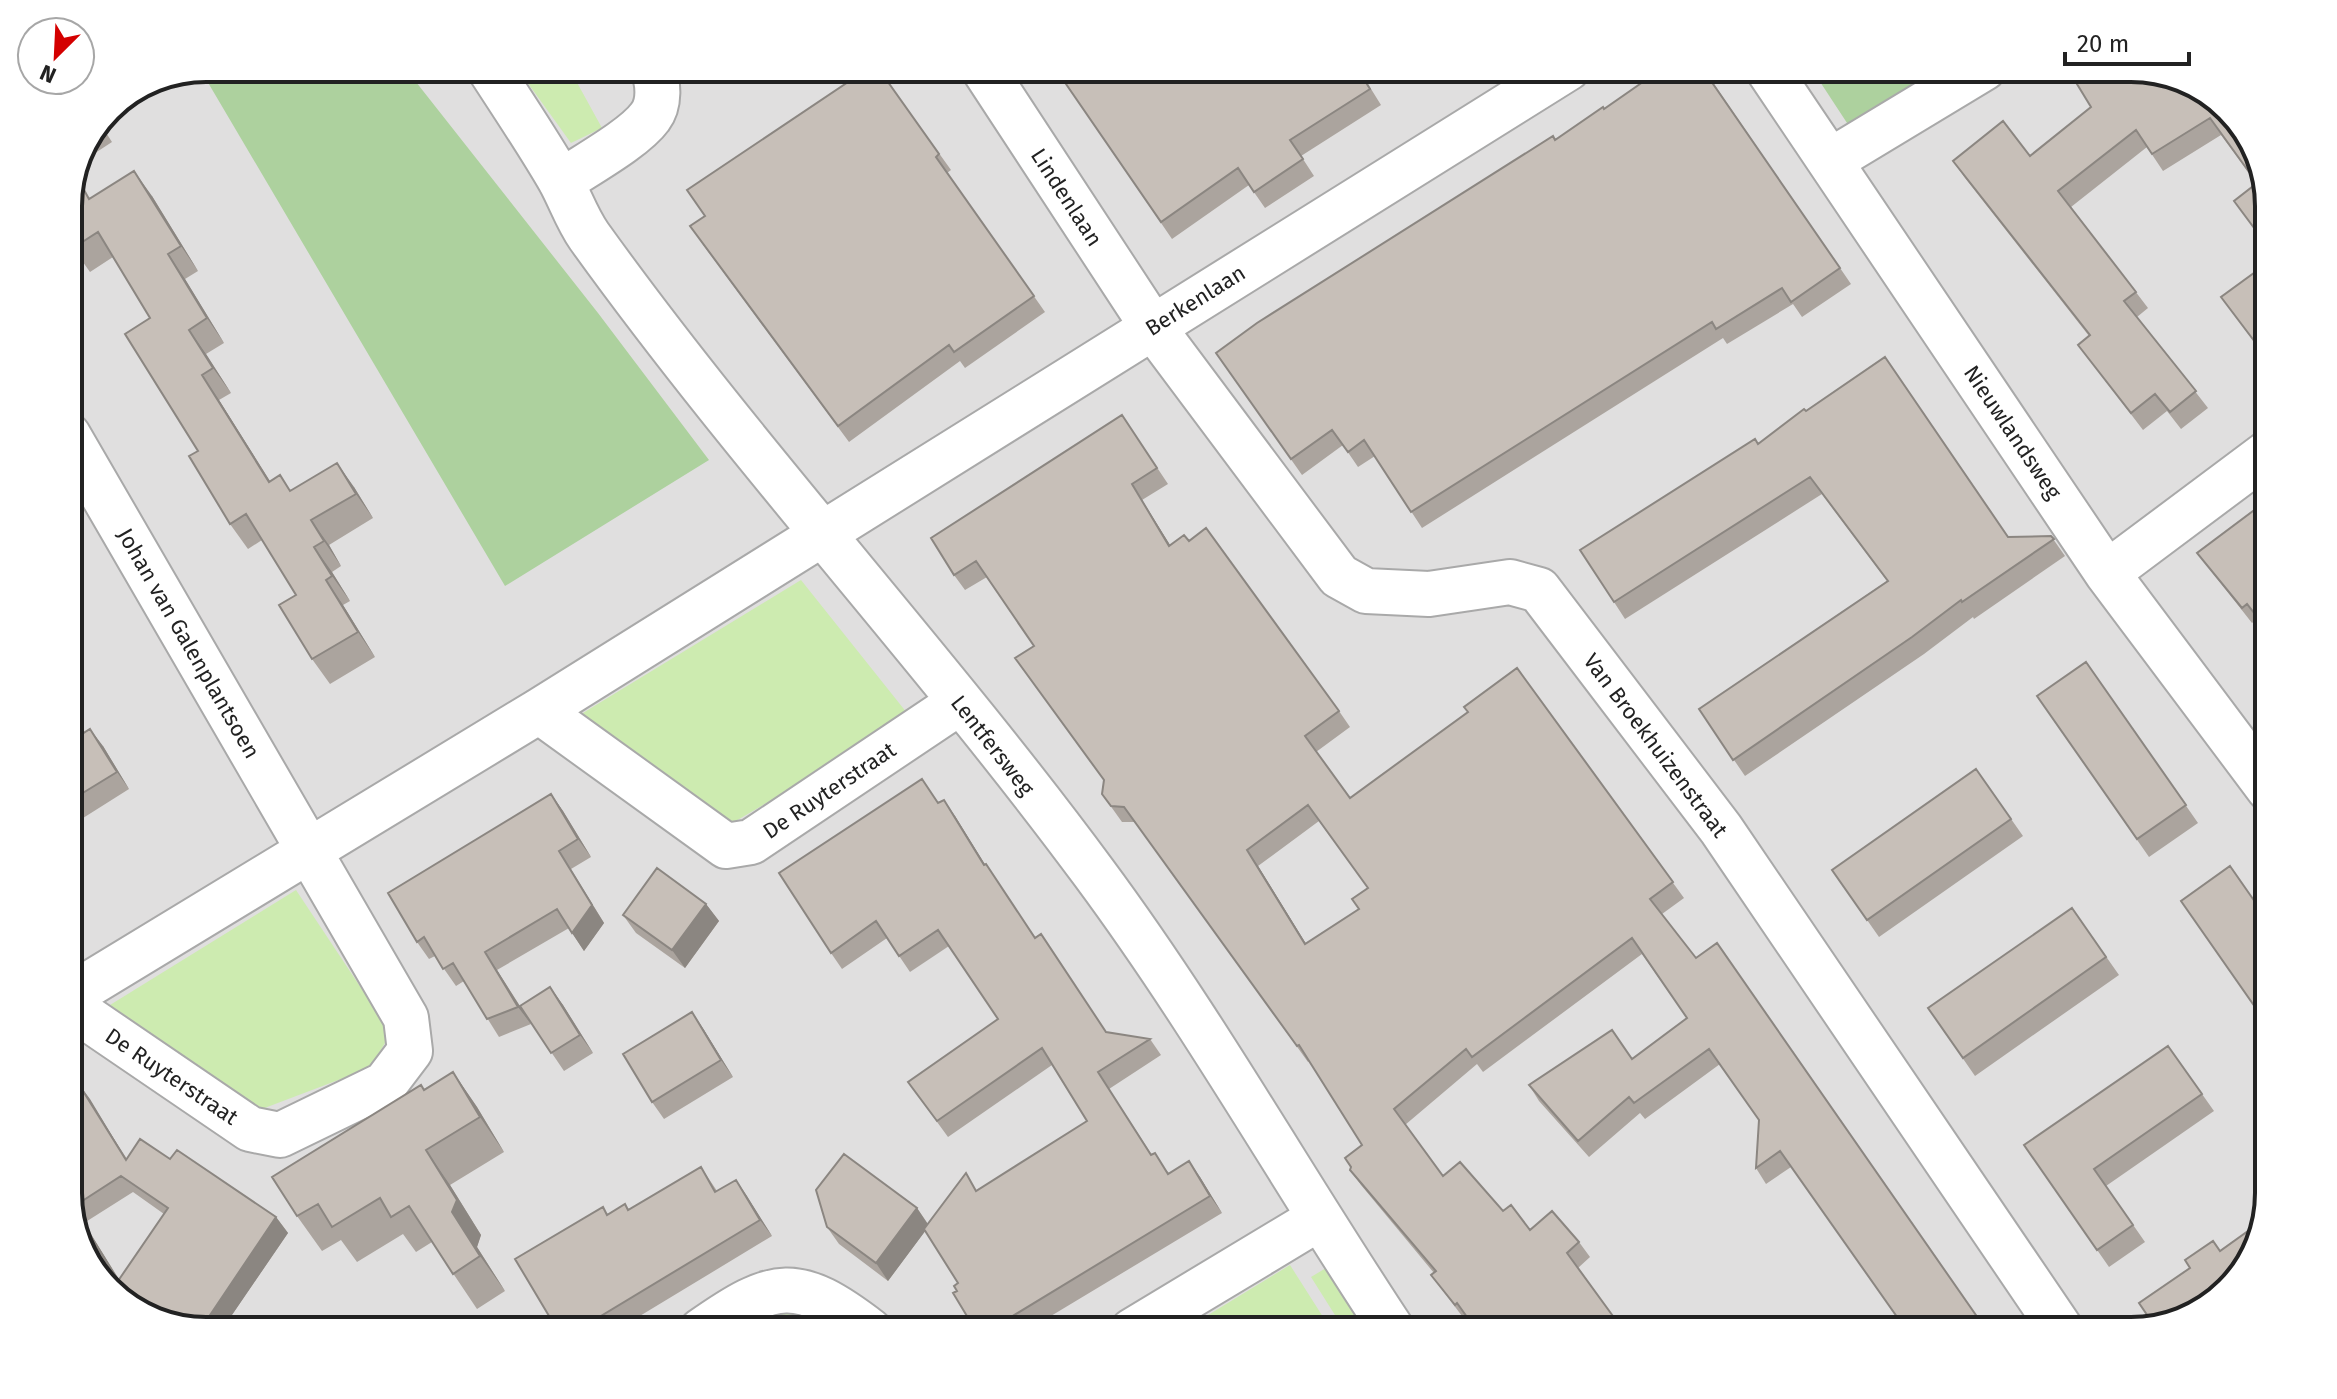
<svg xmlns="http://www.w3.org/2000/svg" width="2337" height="1399" font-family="'Fira Sans',sans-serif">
	<rect width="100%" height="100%" fill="#f2efe9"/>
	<!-- residential -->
	<path fill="#e0dfdf" d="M 206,68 L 2131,68 L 2250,136 L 2269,197 L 2269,1194 L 2250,1263 L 2201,1312 L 2132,1331 L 206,1331 L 136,1312 L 87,1263 L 68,1202 L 68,197 L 109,108 L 153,78 Z"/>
	<!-- grass -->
	<path fill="#cdebb0" d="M 517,68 L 569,68 L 602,128 L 571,143 Z
		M 801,580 L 911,718 L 729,825 L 578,716 Z
		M 296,890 L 391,1033 L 370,1068 L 262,1109 L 110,1005 Z
		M 1290,1265 L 1332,1331 L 1182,1331 Z
		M 1331,1265 L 1373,1331 L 1345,1331 L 1311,1277 Z
		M 806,1311 L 841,1331 L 743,1331 L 777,1313 Z"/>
	<!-- forest -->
	<path fill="#add19e" d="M 206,68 L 405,68 L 598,313 L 709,460 L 505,586 L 200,69 Z
		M 1811,68 L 1937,68 L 1849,126 Z"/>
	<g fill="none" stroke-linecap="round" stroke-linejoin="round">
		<defs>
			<path id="street" d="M 489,68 C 513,105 538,142 560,180 C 570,198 577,219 589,236 C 747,456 933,655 1094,873 C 1203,1020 1292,1179 1393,1331
				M 983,68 L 1152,326 L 1339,576 L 1366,591 L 1429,594 L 1510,582 L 1539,590 L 1721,829 L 2062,1331
				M 1767,68 L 2107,573 L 2269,789
				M 1830,161 L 1984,68
				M 561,182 C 584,166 634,139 650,117 C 660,104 659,82 652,68
				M 68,435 L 406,1018 L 410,1051 L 385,1084 L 280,1135 L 250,1129 L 68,1005
				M 2107,573 L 2269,452
				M 539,711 L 726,846 L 751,842 L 960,702
				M 68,997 L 539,711 L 1568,68
				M 701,1331 C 775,1279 797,1275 870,1331
				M 1132,1331 L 1318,1219"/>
		</defs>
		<!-- street casing -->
		<use href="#street" stroke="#a9a9a9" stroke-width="48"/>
		<!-- street -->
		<use href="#street" stroke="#fff" stroke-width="44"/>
	</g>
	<!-- wall -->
	<path fill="#aba49e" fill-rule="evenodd" d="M 878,68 L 951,170 L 947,173 L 1045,312 L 965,368 L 960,361 L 849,442 L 701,242 L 705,216 Z
		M 1055,68 L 1358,68 L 1381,105 L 1301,156 L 1314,176 L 1265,208 L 1249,185 L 1172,239 Z
		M 1703,68 L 1851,284 L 1802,317 L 1793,304 L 1727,344 L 1723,338 L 1422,528 L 1375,456 L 1358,467 L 1343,445 L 1302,475 L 1216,353 L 1604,109 Z
		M 2201,87 L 2257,184 L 2221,135 L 2163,171 L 2147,147 L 2071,207 L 2148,308 L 2137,317 L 2208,408 L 2181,429 L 2167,411 L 2143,430 L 2078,345 L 2089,336 L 1965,178 L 1953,161 L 2030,156 Z
		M 101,125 L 112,142 L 86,159 Z
		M 152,196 L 198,271 L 185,279 L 224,343 L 206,354 L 231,393 L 219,400 L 270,481 L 291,490 L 354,487 L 373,518 L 329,545 L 341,566 L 332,572 L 350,601 L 343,605 L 375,657 L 330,684 L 312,659 L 296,595 L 262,540 L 248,549 L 230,524 L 198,451 L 150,318 L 113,257 L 90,272 L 68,241 L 90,199 Z
		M 2269,262 L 2269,362 L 2221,297 Z
		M 1806,411 L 2008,537 L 2051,536 L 2065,556 L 1974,619 L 1973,617 L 1924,654 L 1745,776 L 1699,709 L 1887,581 L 1822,494 L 1625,619 L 1614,602 L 1758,444 Z
		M 1122,415 L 1168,484 L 1142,500 L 1170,545 L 1339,711 L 1350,727 L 1316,752 L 1350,798 L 1468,712 L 1517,668 L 1684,898 L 1662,914 L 1791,1167 L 1766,1184 L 1756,1168 L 1759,1120 L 1720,1064 L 1645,1119 L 1640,1113 L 1589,1157 L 1539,1101 L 1529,1085 L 1632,1059 L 1687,1018 L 1642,954 L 1483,1072 L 1477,1064 L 1405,1125 L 1443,1176 L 1503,1211 L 1530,1230 L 1579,1242 L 1590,1257 L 1578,1268 L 1624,1331 L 1476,1331 L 1468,1319 L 1465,1320 L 1431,1275 L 1434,1273 L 1361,1185 L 1350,1170 L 1362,1145 L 1309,1061 L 1308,1062 L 1135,822 L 1122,822 L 1102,794 L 1104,780 L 1034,646 L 987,577 L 965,590 L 954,575 ZM 1319,821 L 1368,888 L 1359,909 L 1306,944 L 1258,866 Z
		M 2269,499 L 2269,633 L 2258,618 L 2252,623 L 2197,553 Z
		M 2086,662 L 2198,823 L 2149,857 L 2037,696 Z
		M 68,743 L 103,746 L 129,789 L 72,825 L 80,838 L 68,845 Z
		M 1976,769 L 2023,836 L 1879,937 L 1832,870 Z
		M 551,794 L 563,811 L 591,857 L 571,869 L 604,923 L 584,951 L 569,928 L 497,970 L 520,1006 L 550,987 L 563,1005 L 593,1053 L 564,1071 L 522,1009 L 531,1024 L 499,1037 L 464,981 L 456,986 L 435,956 L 429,959 L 417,942 Z
		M 955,816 L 985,865 L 1035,937 L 1041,934 L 1106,1032 L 1150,1039 L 1161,1055 L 1109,1089 L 1152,1155 L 1169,1173 L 1200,1177 L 1222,1213 L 1026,1331 L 976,1331 L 957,1291 L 958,1283 L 925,1231 L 888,1281 L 839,1244 L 827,1227 L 917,1208 L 928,1224 L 977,1190 L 1087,1121 L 1052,1065 L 948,1137 L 908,1082 L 998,1019 L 949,946 L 910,972 L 887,938 L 842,969 L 831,953 Z
		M 706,904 L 719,921 L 685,968 L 636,933 L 623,915 Z
		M 2072,908 L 2119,975 L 1975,1076 L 1928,1008 Z
		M 692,1012 L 704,1030 L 733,1077 L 664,1119 L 652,1102 Z
		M 2168,1046 L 2214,1111 L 2106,1186 L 2145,1242 L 2109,1267 L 2024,1145 Z
		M 453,1072 L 477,1107 L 504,1152 L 450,1185 L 481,1235 L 477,1247 L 505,1291 L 477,1309 L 432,1242 L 416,1252 L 403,1234 L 357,1262 L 341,1240 L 322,1251 L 297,1216 L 424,1089 Z
		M 78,1083 L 127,1159 L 170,1159 L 276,1217 L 288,1233 L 221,1331 L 206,1331 L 145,1315 L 121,1297 L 87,1263 L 68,1202 ZM 133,1192 L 164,1214 L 119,1280 L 84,1223 Z
		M 701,1167 L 717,1191 L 736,1180 L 772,1236 L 615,1331 L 558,1331 L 629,1210 Z"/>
	<!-- shaded-wall -->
	<path fill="#8b8681" d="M 134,171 L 152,196 L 198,271 L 181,246 Z
		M 168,254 L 185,279 L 224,343 L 207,318 Z
		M 189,330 L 206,354 L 231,393 L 213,368 Z
		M 202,375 L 219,400 L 286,507 L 269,482 Z
		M 337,463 L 354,487 L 373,518 L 356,494 Z
		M 1132,484 L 1142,500 L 1180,561 L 1169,546 Z
		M 311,520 L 329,545 L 341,566 L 324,541 Z
		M 314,547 L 332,572 L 350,601 L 332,576 Z
		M 326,580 L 343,605 L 375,657 L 358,632 Z
		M 90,729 L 103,746 L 129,789 L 117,772 Z
		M 551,794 L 563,811 L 591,857 L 578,839 Z
		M 944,800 L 955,816 L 996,882 L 984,865 Z
		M 1247,850 L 1258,866 L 1316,960 L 1305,944 Z
		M 559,851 L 604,923 L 584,951 L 572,933 Z
		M 706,904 L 719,921 L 685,968 L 672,950 Z
		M 485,952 L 497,970 L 531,1024 L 518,1007 Z
		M 550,987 L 563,1005 L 593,1053 L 580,1035 Z
		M 692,1012 L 704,1030 L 733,1077 L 721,1060 Z
		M 453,1072 L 477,1107 L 504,1152 L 480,1117 Z
		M 78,1083 L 90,1099 L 137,1177 L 126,1160 Z
		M 426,1150 L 450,1185 L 481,1235 L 477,1247 L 505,1291 L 480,1256 L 452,1212 Z
		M 1189,1161 L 1200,1177 L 1222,1213 L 1210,1196 Z
		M 736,1180 L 747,1196 L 772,1236 L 760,1220 Z
		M 73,1207 L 84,1223 L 130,1297 L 118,1281 Z
		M 917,1208 L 929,1226 L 888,1281 L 876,1263 Z
		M 276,1217 L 288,1233 L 221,1331 L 206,1331 L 200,1330 Z"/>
	<!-- building -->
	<path fill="#c7bfb8" stroke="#8b8681" stroke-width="2" fill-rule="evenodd" d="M 869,68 L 878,68 L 939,154 L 936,157 L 1034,296 L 954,352 L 949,345 L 838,426 L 690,226 L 705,216 L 687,190 Z
		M 1055,68 L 1357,68 L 1370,89 L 1290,140 L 1303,159 L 1254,192 L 1238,168 L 1161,222 Z
		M 1663,68 L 1702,68 L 1840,268 L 1791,302 L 1782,288 L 1716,329 L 1712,322 L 1411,512 L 1364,440 L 1348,452 L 1332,430 L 1291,459 L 1216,353 L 1257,323 L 1553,136 L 1555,140 L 1603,107 L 1604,109 Z
		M 2102,68 L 2132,68 L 2201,87 L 2250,136 L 2269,197 L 2269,248 L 2234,201 L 2257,183 L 2210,118 L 2152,154 L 2136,130 L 2058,191 L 2136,292 L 2124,301 L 2196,391 L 2170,412 L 2155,394 L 2131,413 L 2078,345 L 2090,335 L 1953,161 L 2003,121 L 2030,156 L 2091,107 L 2077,84 Z
		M 134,171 L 181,246 L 168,254 L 207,318 L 189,330 L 213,368 L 202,375 L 269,482 L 280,475 L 290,491 L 337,463 L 356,494 L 311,520 L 324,541 L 314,547 L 332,576 L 326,580 L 358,632 L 312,659 L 279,605 L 296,595 L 246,514 L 230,524 L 189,456 L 198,451 L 125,334 L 150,318 L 98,232 L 73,248 L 68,241 L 68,200 L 84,190 L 89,199 Z
		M 2269,262 L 2269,339 L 2258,346 L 2221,297 Z
		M 1885,357 L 2008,537 L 2051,536 L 2054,539 L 1962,602 L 1961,600 L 1912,637 L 1733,760 L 1699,709 L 1888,581 L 1810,477 L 1614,602 L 1580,550 L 1755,439 L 1758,444 L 1804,409 L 1806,411 Z
		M 1122,415 L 1157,468 L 1132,484 L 1169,546 L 1184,535 L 1189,541 L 1206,528 L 1339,711 L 1305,736 L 1350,798 L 1468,712 L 1464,707 L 1517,668 L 1673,882 L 1650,899 L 1696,958 L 1717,943 L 1987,1331 L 1907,1331 L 1780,1151 L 1756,1168 L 1759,1120 L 1709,1049 L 1634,1103 L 1629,1097 L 1578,1141 L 1529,1085 L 1612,1030 L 1632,1059 L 1687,1018 L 1632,938 L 1472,1057 L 1466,1049 L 1394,1109 L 1443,1176 L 1460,1162 L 1503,1211 L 1511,1205 L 1530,1230 L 1552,1211 L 1579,1242 L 1567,1253 L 1618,1323 L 1608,1331 L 1477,1331 L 1457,1303 L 1455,1305 L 1431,1275 L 1436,1271 L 1350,1170 L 1351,1167 L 1345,1158 L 1362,1145 L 1299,1045 L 1297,1046 L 1124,807 L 1111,806 L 1102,794 L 1104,780 L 1015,658 L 1034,646 L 976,561 L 954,575 L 931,538 ZM 1308,805 L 1368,888 L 1352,899 L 1359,909 L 1305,944 L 1247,850 Z
		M 2269,499 L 2269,632 L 2247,604 L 2242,608 L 2197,553 Z
		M 2086,662 L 2186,805 L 2137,839 L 2037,696 Z
		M 90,729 L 117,772 L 68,802 L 68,743 Z
		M 1976,769 L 2011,819 L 1867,920 L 1832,870 Z
		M 922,779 L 938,803 L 944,800 L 984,865 L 986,864 L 1035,938 L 1041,934 L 1106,1032 L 1150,1039 L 1098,1072 L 1151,1155 L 1155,1153 L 1168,1174 L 1189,1161 L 1210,1196 L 988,1331 L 976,1331 L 953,1293 L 957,1291 L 954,1286 L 958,1283 L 924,1229 L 966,1173 L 976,1191 L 1087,1121 L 1042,1048 L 937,1121 L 908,1082 L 998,1019 L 938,930 L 899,956 L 876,921 L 831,953 L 779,873 Z
		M 551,794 L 578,839 L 559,851 L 592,905 L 572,933 L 557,909 L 485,952 L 518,1007 L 487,1019 L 453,963 L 443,969 L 424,937 L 417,942 L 388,893 Z
		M 2230,866 L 2269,922 L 2269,1027 L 2181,901 Z
		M 657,868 L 706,904 L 672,950 L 623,915 Z
		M 2072,908 L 2106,957 L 1963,1058 L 1928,1008 Z
		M 550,987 L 580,1035 L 551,1053 L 520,1006 Z
		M 692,1012 L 721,1060 L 652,1102 L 623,1054 Z
		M 2168,1046 L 2202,1094 L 2094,1169 L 2133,1225 L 2097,1250 L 2024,1145 Z
		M 453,1072 L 480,1117 L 426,1150 L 457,1200 L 452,1212 L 480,1256 L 453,1274 L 409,1206 L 391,1217 L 380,1198 L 332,1227 L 318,1204 L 297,1216 L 272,1177 L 421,1085 L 424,1090 Z
		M 78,1083 L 126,1160 L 140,1139 L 170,1159 L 177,1150 L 276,1217 L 200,1330 L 162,1319 L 87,1263 L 68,1202 L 68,1089 ZM 121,1176 L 168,1208 L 118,1281 L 73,1207 Z
		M 844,1154 L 917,1208 L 876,1263 L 827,1227 L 816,1190 Z
		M 701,1167 L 715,1192 L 736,1180 L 760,1220 L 576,1331 L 558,1331 L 515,1259 L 603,1207 L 607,1215 L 625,1204 L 628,1210 Z
		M 2262,1221 L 2250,1263 L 2201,1312 L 2154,1325 L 2139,1303 L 2190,1268 L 2185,1260 L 2213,1241 L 2220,1251 Z
		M 549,1325 L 553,1331 L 540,1331 Z"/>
	<g text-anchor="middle" stroke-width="6" stroke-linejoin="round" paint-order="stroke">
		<!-- street labels -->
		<g font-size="22" fill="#222" stroke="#fff">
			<text transform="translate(1067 197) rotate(57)" y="8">Lindenlaan</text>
			<text transform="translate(1195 300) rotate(-32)" y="8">Berkenlaan</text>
			<text transform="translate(2013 432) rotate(56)" y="8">Nieuwlandsweg</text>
			<text transform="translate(189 643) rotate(60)" y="8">Johan van Galenplantsoen</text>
			<text transform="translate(993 745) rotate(52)" y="8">Lentfersweg</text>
			<text transform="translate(1656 745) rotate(53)" y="8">Van Broekhuizenstraat</text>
			<text transform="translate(829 790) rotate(-34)" y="8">De Ruyterstraat</text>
			<text transform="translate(172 1076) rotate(34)" y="8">De Ruyterstraat</text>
		</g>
	</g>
	<!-- crop -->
	<path d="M0 0H2337V1399H0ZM206 82H2131A124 124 0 0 1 2255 206V1193A124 124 0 0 1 2131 1317H206A124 124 0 0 1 82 1193V206A124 124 0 0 1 206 82Z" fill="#fff" fill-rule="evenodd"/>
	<path fill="none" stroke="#222" stroke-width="4" d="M206 82H2131A124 124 0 0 1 2255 206V1193A124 124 0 0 1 2131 1317H206A124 124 0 0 1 82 1193V206A124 124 0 0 1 206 82Z"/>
	<!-- north arrow -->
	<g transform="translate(56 56) rotate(204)"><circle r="38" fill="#ffffff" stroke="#a7a7a7" stroke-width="2"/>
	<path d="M0-6L14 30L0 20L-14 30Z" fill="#d40000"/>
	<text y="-12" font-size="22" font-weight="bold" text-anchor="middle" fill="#222222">N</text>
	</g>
	<!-- scale -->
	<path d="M2065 52v12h124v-12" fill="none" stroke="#222222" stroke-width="4"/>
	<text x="2077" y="52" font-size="24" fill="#222222" stroke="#ffffff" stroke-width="6" paint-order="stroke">20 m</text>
</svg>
